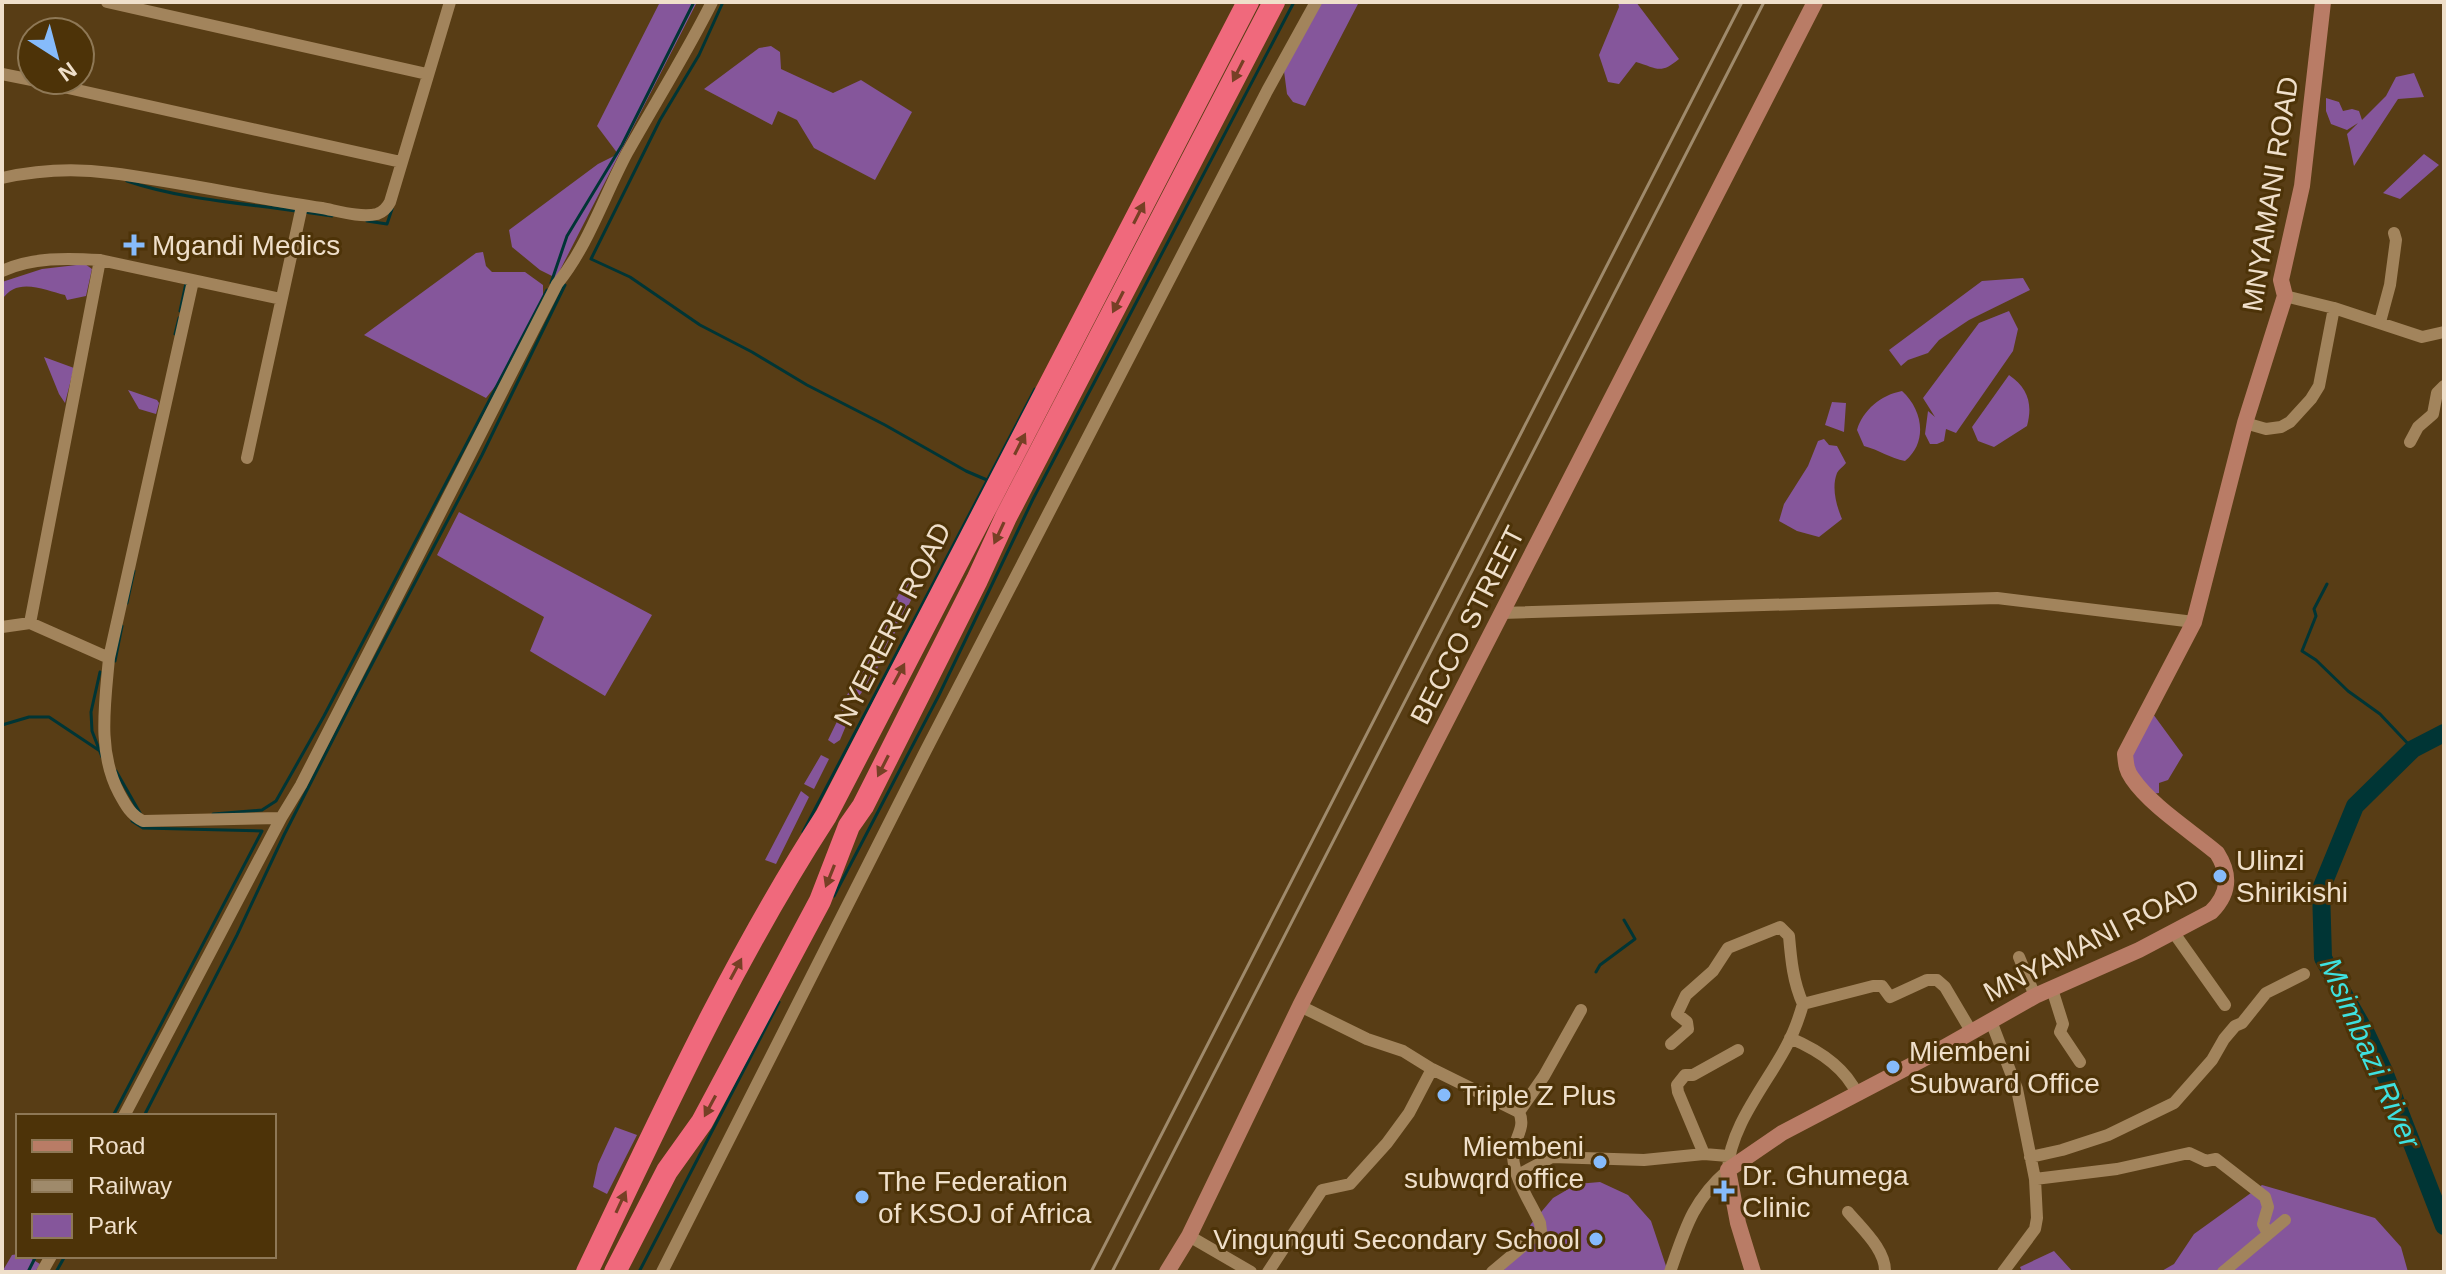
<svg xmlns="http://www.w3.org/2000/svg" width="2446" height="1274" font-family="Arial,sans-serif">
	<rect width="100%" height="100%" fill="#583d15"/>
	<!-- green -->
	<path fill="#85569b" d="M 660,2 L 697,2 L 556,278 L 540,270 L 512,247 L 509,230 L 598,164 L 618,154 L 597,126 Z
		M 1320,2 L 1359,2 L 1305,106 L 1293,102 L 1287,94 L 1284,71 Z
		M 1618,2 L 1636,2 L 1679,59 C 1660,75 1657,68 1636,62 L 1619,84 L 1608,82 L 1599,55 L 1619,7 Z
		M 771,46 L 780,52 L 781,69 L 833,93 L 861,80 L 912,112 L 875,180 L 814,148 L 797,120 L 778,111 L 772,125 L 704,89 L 759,48 Z
		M 2414,73 L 2424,97 L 2398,99 L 2354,166 L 2347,134 L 2358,123 L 2347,130 L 2331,124 L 2326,111 L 2326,98 L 2339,102 L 2343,111 L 2352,109 L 2359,111 L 2362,120 L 2386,96 L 2396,77 Z
		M 2424,154 L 2439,165 L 2400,199 L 2383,193 Z
		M 483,252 L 486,266 L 492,272 L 525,272 L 543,285 L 543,303 L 512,365 L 486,398 L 364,335 L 476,253 Z
		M 85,264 L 92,269 L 86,296 L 67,300 L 65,295 C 45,290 16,276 2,300 L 2,282 L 42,269 Z
		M 2023,278 L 2030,290 L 1969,320 L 1939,340 L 1928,353 L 1908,360 L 1901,366 L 1889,350 L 1982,281 Z
		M 2009,311 L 2018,329 L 2013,351 L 1956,433 L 1946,429 L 1944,441 L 1937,444 L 1930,444 L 1925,434 L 1928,411 L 1935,417 L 1923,398 L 1979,323 Z
		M 44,357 L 74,368 L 65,403 L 59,394 Z
		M 2009,375 C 2028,388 2033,404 2027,426 L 1994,447 L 1978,441 L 1972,427 Z
		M 128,390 L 157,400 L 159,403 L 156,414 L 139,409 Z
		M 1902,391 C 1923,410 1928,442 1905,461 C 1890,458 1879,450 1864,446 L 1857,430 C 1863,410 1881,395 1902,391 Z
		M 1832,402 L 1846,403 L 1844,432 L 1825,425 Z
		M 1824,439 L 1829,445 L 1837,446 L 1846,463 C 1843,467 1839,469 1837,473 C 1831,488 1837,507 1842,519 L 1819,537 L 1797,531 L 1779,521 L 1784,504 L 1808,466 L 1818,441 Z
		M 459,512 L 652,615 L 605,696 L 530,651 L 544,617 L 437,555 Z
		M 909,574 L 914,575 L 917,582 L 915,592 L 874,675 L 857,699 L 846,697 Z
		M 843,709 L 850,716 L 840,740 L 834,744 L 828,740 Z
		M 2153,714 L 2183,755 L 2168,780 L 2159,783 L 2159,793 L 2152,794 L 2133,776 L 2132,755 Z
		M 821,755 L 829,759 L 814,789 L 804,784 Z
		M 801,791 L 809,797 L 776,864 L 765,860 Z
		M 615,1127 L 637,1135 L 607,1194 L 593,1187 L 598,1164 Z
		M 1600,1182 L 1628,1195 L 1651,1221 L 1668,1272 L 1502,1272 L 1519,1250 L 1531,1224 L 1553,1198 L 1577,1184 Z
		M 2262,1185 L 2375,1218 L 2401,1247 L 2408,1272 L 2160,1272 L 2174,1264 L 2194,1234 Z
		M 2054,1251 L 2073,1272 L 2022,1272 L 2020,1267 Z
		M 18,1254 L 18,1256 L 27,1256 L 40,1264 L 35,1272 L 2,1272 L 12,1255 Z"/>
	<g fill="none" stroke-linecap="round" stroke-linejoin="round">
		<!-- stream -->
		<path stroke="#003535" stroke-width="3" d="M 723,2 L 699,55 L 660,120 L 591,259 L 630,277 L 700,325 L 752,352 L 807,385 L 885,425 L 966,471 L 987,480
			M 127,181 C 180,199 240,203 296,211
			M 304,212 L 332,216
			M 367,221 L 387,224 L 392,209
			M 551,283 L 567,236 L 622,145 L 694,2
			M 180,311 L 186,283
			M 175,334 L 179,318
			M 2327,584 L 2314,609 L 2316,616 L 2302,651 L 2316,660 L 2348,691 L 2380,714 L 2413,749
			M 127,603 L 134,571
			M 115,661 L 122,626
			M 100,672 L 91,712 L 92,731 L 102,757
			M 2,725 L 29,717 L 49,717 L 100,751
			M 116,771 L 140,813
			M 213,814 L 262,810 L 276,801 L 324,716 L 547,290
			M 803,832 L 1035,389
			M 834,896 L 939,695 L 1033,499 L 1294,2
			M 1596,972 L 1600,965 L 1635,939 L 1624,920
			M 113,1116 L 262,831 L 143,828 L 132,821
			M 144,1116 L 237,935 L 284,835 L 352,702 L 482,455 L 565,285
			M 28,1272 L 36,1256
			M 56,1272 L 65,1256
			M 639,1272 L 779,1002"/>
		<!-- river -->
		<path stroke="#003535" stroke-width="18" d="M 2444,733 L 2413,749 L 2355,806 L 2321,889 L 2323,958 L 2367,1035 L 2383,1069 L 2444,1226"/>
		<!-- street -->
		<path stroke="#a2845c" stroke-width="12" d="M 107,2 L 427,74
			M 2,74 L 32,80
			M 32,80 L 401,162
			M 2,178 C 38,170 74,168 111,173 C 182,182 252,198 322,208 C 338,211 361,218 377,214 C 383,212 387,208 390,202 L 450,2
			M 2,271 C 32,257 68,258 100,260 L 281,299
			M 193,281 L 109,658 C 105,704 97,751 119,793 C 126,806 131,815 143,821 L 281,818
			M 2285,296 L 2334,308 L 2422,337 L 2444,332
			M 2380,322 L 2390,285 L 2396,240 L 2394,233
			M 2245,423 L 2266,429 L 2281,427 L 2290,422 L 2311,399 L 2319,386 L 2334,308
			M 2410,442 L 2418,427 L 2433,414 L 2437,393 L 2444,386
			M 247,458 L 302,206
			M 1502,613 L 1997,598 L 2194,622
			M 30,623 L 100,260
			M 2,627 L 30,623 L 109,658
			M 2174,933 L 2225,1005
			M 2019,957 L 2035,996
			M 2052,989 L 2063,1024 L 2060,1032 L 2080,1062
			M 1803,1004 L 1873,986 L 1882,986 L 1890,997 L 1927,980 L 1937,980 L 1945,987 L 1971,1031
			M 1300,1006 L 1367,1039 L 1403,1051 L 1432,1069 L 1519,1112
			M 1991,1021 L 2017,1089 L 2035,1179 L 2037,1218 L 2035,1229 L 2003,1272
			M 1790,1038 C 1816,1049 1845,1067 1857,1094
			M 1671,1044 L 1688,1029 L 1687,1022 L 1677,1014 L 1686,995 L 1713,971 L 1728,948 L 1780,927 L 1789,936 C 1791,959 1793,982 1803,1004
			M 1519,1112 L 1544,1076 L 1581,1010
			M 124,1116 L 281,818 L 301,785 L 557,284 C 588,246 604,196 627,153 C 655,103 686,54 712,2
			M 1704,1154 L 1678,1092 L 1677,1085 L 1685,1075 L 1693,1075 L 1738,1050
			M 2030,1157 L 2062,1150 L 2108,1135 L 2174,1103 L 2212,1060 L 2224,1039 L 2235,1026 L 2242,1023 L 2266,993 L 2304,974
			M 1518,1175 L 1552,1157 L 1644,1160 L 1704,1154 L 1728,1156
			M 2035,1179 L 2117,1169 L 2189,1153 L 2206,1161 L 2216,1159 L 2265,1197 L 2268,1207 L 2263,1224 L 2268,1234
			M 1848,1212 C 1862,1229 1886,1250 1885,1272
			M 1189,1236 L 1251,1272
			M 42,1272 L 51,1256
			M 662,1272 L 926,750 L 1267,91 L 1316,2
			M 1268,1272 L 1322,1190 L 1350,1184 L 1387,1143 L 1409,1113 L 1432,1069
			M 1492,1272 L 1541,1231 L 1540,1223 C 1531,1203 1514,1179 1513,1156 C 1512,1140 1527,1129 1519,1112
			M 1670,1272 C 1685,1229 1693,1200 1728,1170 C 1729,1127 1768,1082 1787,1045 C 1794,1032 1799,1018 1803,1004
			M 2223,1272 L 2285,1220"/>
		<!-- secondary -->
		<path stroke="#b97c66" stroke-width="16" d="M 1167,1272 L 1189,1236 L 1300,1006 L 1815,2
			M 1753,1272 L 1738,1223 L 1728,1170 L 1782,1133 L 1929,1056 L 2035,996 L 2139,950 L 2211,912 C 2229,894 2231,875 2217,853 C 2191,831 2151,806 2132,778 C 2126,770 2126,763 2125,754 L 2194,622 L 2245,423 L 2285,296 L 2281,280 L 2302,186 L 2323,2"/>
		<!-- highway -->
		<path stroke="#f0697c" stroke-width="22" d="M 587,1272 C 661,1117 732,961 826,816 L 1248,2
			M 615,1272 L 667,1171 L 702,1122 L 820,901 L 849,826 L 863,806 L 977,580 L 1006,517 L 1274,2"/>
		<!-- rail -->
		<path stroke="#9f8a6b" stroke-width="3" d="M 1091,1272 L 1742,2
			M 1112,1272 L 1764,2"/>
	</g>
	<!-- one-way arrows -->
	<defs><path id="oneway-solid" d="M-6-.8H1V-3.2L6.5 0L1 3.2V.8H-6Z" transform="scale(2)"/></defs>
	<g fill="#764025">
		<use href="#oneway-solid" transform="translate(1238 71) rotate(117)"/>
		<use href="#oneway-solid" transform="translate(1139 213) rotate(-63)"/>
		<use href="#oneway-solid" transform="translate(1118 302) rotate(117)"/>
		<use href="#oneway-solid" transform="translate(1020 444) rotate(-63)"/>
		<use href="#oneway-solid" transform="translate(999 533) rotate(115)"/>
		<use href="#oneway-solid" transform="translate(899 674) rotate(-62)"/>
		<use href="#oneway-solid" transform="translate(883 766) rotate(117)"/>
		<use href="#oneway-solid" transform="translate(830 876) rotate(112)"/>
		<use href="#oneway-solid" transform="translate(736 969) rotate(-62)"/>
		<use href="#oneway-solid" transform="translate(710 1106) rotate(118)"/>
		<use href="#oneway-solid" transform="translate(621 1202) rotate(-65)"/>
	</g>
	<!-- markers -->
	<g fill="#86bbfb" stroke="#4d3308" stroke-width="3">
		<path d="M130 233h8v8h8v8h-8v8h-8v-8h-8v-8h8z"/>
		<circle cx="2220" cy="876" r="8"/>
		<circle cx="1893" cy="1067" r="8"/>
		<circle cx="1444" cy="1095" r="8"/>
		<circle cx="1600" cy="1162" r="8"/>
		<path d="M1720 1179h8v8h8v8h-8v8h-8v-8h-8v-8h8z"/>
		<circle cx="862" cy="1197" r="8"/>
		<circle cx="1596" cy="1239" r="8"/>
	</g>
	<g text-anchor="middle" stroke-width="6" stroke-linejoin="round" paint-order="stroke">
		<!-- street labels -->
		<g font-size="28" fill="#efdfca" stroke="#4d3308">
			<text transform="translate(2270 194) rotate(-81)" y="10">MNYAMANI ROAD</text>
			<text transform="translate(892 624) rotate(-63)" y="10">NYERERE ROAD</text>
			<text transform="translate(1467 625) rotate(-63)" y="10">BECCO STREET</text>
			<text transform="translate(2091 940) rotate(-27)" y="10">MNYAMANI ROAD</text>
		</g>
		<!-- poi labels -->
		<g font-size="28" fill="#efdfca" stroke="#4d3308" text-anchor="start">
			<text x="152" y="255">Mgandi Medics</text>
			<text x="2236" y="870">Ulinzi<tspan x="2236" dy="32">Shirikishi</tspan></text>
			<text x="1909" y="1061">Miembeni<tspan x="1909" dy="32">Subward Office</tspan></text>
			<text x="1460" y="1105">Triple Z Plus</text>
			<text x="1584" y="1156" text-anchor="end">Miembeni<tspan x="1584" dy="32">subwqrd office</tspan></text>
			<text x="1742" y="1185">Dr. Ghumega<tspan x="1742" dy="32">Clinic</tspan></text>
			<text x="878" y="1191">The Federation<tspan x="878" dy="32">of KSOJ of Africa</tspan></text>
			<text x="1580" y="1249" text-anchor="end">Vingunguti Secondary School</text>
		</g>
		<!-- water labels -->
		<g font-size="30" font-style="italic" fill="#3ee1df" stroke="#4d3308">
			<text transform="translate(2370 1053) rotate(66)" y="10">Msimbazi River</text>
		</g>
	</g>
	<!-- border -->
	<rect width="2446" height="1274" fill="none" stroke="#efdfca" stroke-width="8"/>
	<!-- legend -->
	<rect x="16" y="1114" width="260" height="144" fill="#4d3308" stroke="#8e7856" stroke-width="2"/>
	<rect x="32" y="1140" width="40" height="12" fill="#b97c66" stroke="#8e7856" stroke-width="2"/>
	<text x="88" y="1154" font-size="24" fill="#efdfca">Road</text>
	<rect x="32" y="1180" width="40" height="12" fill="#9f8a6b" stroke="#8e7856" stroke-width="2"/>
	<text x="88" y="1194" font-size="24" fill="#efdfca">Railway</text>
	<rect x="32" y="1214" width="40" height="24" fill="#85569b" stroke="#8e7856" stroke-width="2"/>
	<text x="88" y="1234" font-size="24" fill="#efdfca">Park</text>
	<!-- north arrow -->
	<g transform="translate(56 56) rotate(144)"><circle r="38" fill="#4d3308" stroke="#8e7856" stroke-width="2"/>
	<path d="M0-6L14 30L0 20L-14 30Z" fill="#86bbfb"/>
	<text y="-12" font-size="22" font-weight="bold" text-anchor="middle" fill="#efdfca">N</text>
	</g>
</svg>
